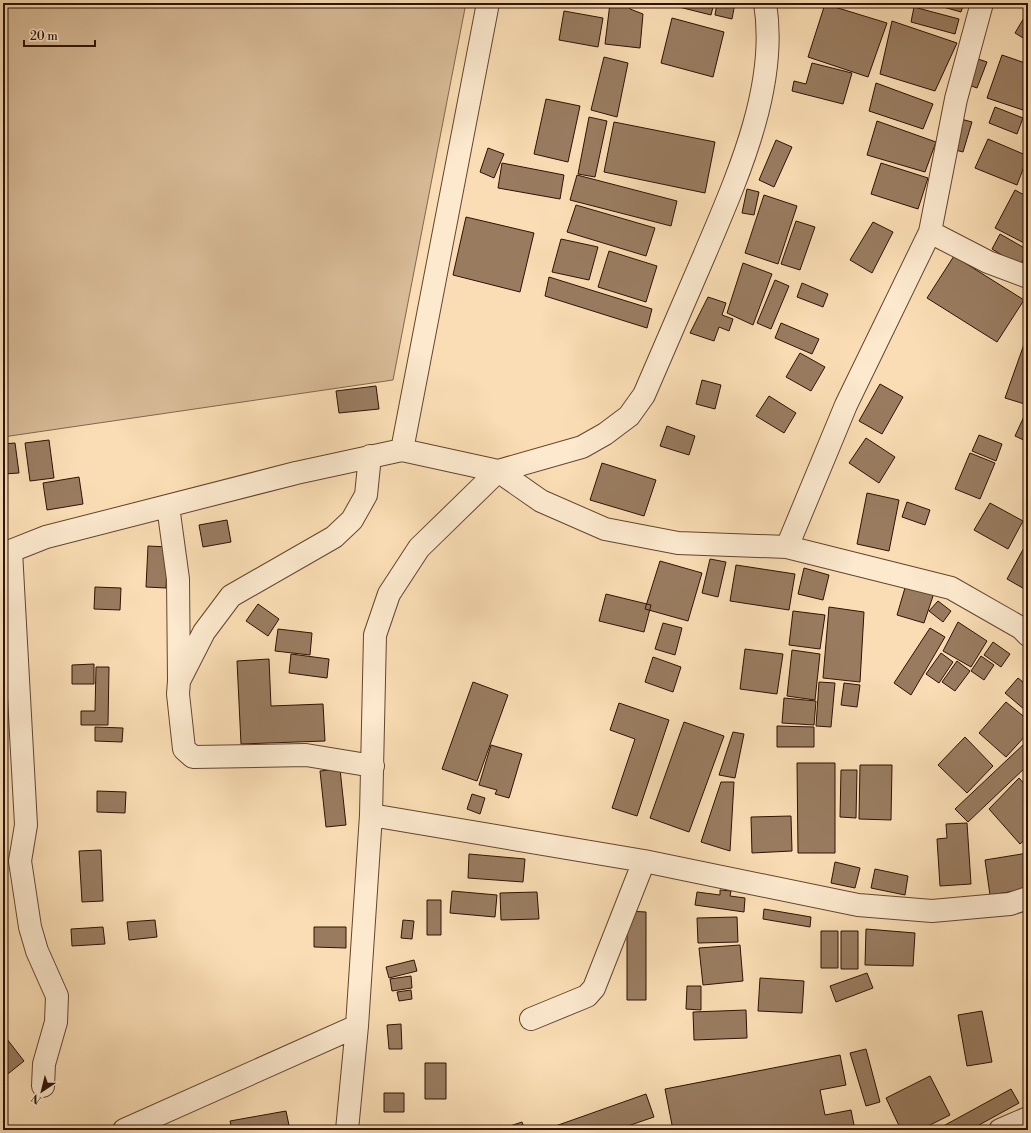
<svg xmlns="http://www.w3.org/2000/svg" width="1031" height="1133" font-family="'Libre Bodoni',serif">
	<rect width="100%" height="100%" fill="#faddb4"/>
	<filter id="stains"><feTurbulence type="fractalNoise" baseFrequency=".005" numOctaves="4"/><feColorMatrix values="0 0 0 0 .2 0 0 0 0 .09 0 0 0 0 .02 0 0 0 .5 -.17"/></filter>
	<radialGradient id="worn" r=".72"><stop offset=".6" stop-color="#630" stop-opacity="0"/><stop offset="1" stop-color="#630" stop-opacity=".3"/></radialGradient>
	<!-- green -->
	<path fill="#d7ba96" stroke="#83664d" d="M 3,3 L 466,3 L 393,380 L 3,437 Z"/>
	<!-- building -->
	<path fill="#997c60" stroke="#2f1204" d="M 560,3 L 576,3 L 575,7 Z
		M 610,3 L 629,3 L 630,9 L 643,14 L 640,48 L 605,44 Z
		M 671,3 L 714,3 L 711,15 L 671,5 Z
		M 717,3 L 735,3 L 732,19 L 715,15 Z
		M 929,3 L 964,3 L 961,12 Z
		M 825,4 L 887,23 L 868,77 L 808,57 Z
		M 914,7 L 959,19 L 955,34 L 911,22 Z
		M 564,11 L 603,18 L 598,47 L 559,40 Z
		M 1028,11 L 1028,41 L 1015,33 Z
		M 672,18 L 724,32 L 713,77 L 661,63 Z
		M 892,21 L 957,43 L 935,91 L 880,74 Z
		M 1002,55 L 1028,64 L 1028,95 L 1023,110 L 987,98 Z
		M 604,57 L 628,63 L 617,117 L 591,110 Z
		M 975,58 L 987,62 L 977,88 L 966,84 Z
		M 812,63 L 852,73 L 843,104 L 792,91 L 794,81 L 806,84 Z
		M 876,83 L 933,104 L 923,129 L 869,111 Z
		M 546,99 L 580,106 L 568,162 L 534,154 Z
		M 995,107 L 1023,118 L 1017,134 L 989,123 Z
		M 589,117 L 607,121 L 595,177 L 578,174 Z
		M 957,118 L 972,122 L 963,152 L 948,148 Z
		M 877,121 L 936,142 L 925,172 L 867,155 Z
		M 614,122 L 715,142 L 705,193 L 604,172 Z
		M 988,139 L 1028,156 L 1017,185 L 975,168 Z
		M 776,140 L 792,147 L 774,187 L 759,180 Z
		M 488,148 L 504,154 L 494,178 L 480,172 Z
		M 502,163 L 564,175 L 560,199 L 498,188 Z
		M 881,163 L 928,178 L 918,209 L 871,194 Z
		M 577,175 L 677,201 L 671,226 L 570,200 Z
		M 747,189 L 759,192 L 754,215 L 742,213 Z
		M 1015,190 L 1028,197 L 1028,245 L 995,228 Z
		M 764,195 L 797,206 L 778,264 L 745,253 Z
		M 576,205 L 655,228 L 646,256 L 567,232 Z
		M 466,217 L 534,233 L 520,292 L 453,275 Z
		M 796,221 L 815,227 L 800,270 L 781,264 Z
		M 873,222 L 893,232 L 872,273 L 850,260 Z
		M 1000,234 L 1028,250 L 1020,266 L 992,249 Z
		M 561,239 L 598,247 L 589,280 L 552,272 Z
		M 609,251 L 657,266 L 646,302 L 598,287 Z
		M 954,256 L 1024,300 L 997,342 L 927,298 Z
		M 743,263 L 772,274 L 753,325 L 727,313 Z
		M 549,277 L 652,309 L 647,328 L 545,296 Z
		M 775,280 L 789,286 L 771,329 L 757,323 Z
		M 802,283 L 828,294 L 823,307 L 797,297 Z
		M 708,297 L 726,303 L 722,315 L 733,319 L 729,331 L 719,327 L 714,341 L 690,333 Z
		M 781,323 L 819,339 L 812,354 L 775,338 Z
		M 1028,333 L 1028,405 L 1005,398 Z
		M 800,353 L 825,367 L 811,391 L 786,377 Z
		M 702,380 L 721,385 L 715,409 L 696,404 Z
		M 880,384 L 903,397 L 882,434 L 859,421 Z
		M 376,386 L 379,409 L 339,413 L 336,391 Z
		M 769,396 L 796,413 L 784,433 L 756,416 Z
		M 1026,412 L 1028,413 L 1028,442 L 1015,436 Z
		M 667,426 L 695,436 L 689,455 L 660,446 Z
		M 979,435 L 1002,444 L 996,461 L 972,451 Z
		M 866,438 L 895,457 L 879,483 L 849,463 Z
		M 49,440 L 54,478 L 30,481 L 25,443 Z
		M 15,443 L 19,473 L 3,474 L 3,444 Z
		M 970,453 L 995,463 L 980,499 L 955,489 Z
		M 602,463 L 656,480 L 644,516 L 590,500 Z
		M 79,477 L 83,504 L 47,510 L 43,483 Z
		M 867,493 L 899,500 L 889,551 L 857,544 Z
		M 907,502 L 930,510 L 925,525 L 902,517 Z
		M 990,503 L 1023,521 L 1008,549 L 974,530 Z
		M 227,520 L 231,542 L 203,547 L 199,525 Z
		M 1026,544 L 1028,545 L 1028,591 L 1007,579 Z
		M 148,546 L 168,547 L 166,588 L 146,587 Z
		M 710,559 L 726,562 L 718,597 L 702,593 Z
		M 660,561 L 702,573 L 688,621 L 645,609 Z
		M 736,565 L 795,574 L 789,610 L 730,601 Z
		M 804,568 L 829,575 L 823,600 L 798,594 Z
		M 907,581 L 935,590 L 924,623 L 897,615 Z
		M 95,587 L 121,588 L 120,610 L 94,609 Z
		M 606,594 L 651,605 L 644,632 L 599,621 Z
		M 938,601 L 951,611 L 943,622 L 929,611 Z
		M 258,604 L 279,619 L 268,636 L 246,621 Z
		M 829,607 L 864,612 L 860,682 L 823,678 Z
		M 793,611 L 825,615 L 820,649 L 789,645 Z
		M 958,622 L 987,641 L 971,667 L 943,651 Z
		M 663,623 L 682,628 L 675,655 L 655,649 Z
		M 930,628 L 945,637 L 911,695 L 894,683 Z
		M 278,629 L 312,633 L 310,655 L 275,651 Z
		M 993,642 L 1010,654 L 1001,667 L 984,655 Z
		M 745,649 L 783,654 L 777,694 L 740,689 Z
		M 792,650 L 820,654 L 815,700 L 787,696 Z
		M 941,653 L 953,662 L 939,683 L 926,674 Z
		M 291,654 L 329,659 L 327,678 L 289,673 Z
		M 981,656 L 994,665 L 984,680 L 971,671 Z
		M 653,657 L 681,667 L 673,692 L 645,682 Z
		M 269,659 L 271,706 L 323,704 L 325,741 L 241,744 L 237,661 Z
		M 957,661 L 970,671 L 955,691 L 942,682 Z
		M 94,664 L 94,684 L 72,684 L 72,665 Z
		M 96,667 L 109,667 L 108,725 L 81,725 L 81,711 L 95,711 Z
		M 1018,678 L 1028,686 L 1028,706 L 1025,710 L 1005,693 Z
		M 473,682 L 508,695 L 477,781 L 442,769 Z
		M 819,682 L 835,683 L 831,727 L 816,726 Z
		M 844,683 L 860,685 L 857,707 L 841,705 Z
		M 784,698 L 816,701 L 814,725 L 782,723 Z
		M 1006,702 L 1028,720 L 1028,733 L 1006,757 L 979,733 Z
		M 619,703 L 669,720 L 637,816 L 612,808 L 635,739 L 610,730 Z
		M 684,722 L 724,736 L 689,832 L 650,818 Z
		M 777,726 L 814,727 L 814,747 L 777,747 Z
		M 95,727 L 123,728 L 122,742 L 95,741 Z
		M 733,732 L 744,734 L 735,778 L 719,775 Z
		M 965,737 L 993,766 L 967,793 L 938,765 Z
		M 1025,743 L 1028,745 L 1028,765 L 968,822 L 955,809 Z
		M 491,745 L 522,754 L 509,798 L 495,794 L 497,790 L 479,785 Z
		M 797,763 L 835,763 L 835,853 L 798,853 Z
		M 860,765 L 892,765 L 891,820 L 859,819 Z
		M 340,769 L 346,825 L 326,827 L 320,771 Z
		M 841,770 L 857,770 L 856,818 L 840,817 Z
		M 1019,778 L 1028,788 L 1028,837 L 1020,844 L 989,809 Z
		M 721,782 L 734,782 L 730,851 L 701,842 Z
		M 97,791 L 126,792 L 125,813 L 97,812 Z
		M 472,794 L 485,798 L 480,814 L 467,809 Z
		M 791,816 L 792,851 L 752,853 L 751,817 Z
		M 967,823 L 971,884 L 940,886 L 937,839 L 947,838 L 946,824 Z
		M 101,850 L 103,901 L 82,902 L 79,851 Z
		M 1028,853 L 1028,889 L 990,895 L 985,860 Z
		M 469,854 L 525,859 L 523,882 L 468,878 Z
		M 835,862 L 860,868 L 855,888 L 831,883 Z
		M 875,869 L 908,876 L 905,895 L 871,888 Z
		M 720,890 L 731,891 L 730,896 L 745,898 L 744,912 L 695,905 L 697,892 L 720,895 Z
		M 452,891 L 497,895 L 495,917 L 450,913 Z
		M 537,892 L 539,919 L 501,920 L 500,893 Z
		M 427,900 L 441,900 L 441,935 L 427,935 Z
		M 764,909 L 811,917 L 810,927 L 763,919 Z
		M 627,911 L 646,912 L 646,1000 L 627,1000 Z
		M 737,917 L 738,942 L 698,943 L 697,918 Z
		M 155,920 L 157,937 L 129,940 L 127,922 Z
		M 403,920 L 414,921 L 412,939 L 401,938 Z
		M 103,927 L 105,944 L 72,946 L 71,929 Z
		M 314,927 L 346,927 L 346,948 L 314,947 Z
		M 866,929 L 915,933 L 913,966 L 865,965 Z
		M 821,931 L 838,931 L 838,968 L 821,968 Z
		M 841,931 L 858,931 L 858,969 L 841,969 Z
		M 740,945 L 743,981 L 703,985 L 699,948 Z
		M 3,955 L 7,973 L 3,974 Z
		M 414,960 L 417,971 L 389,978 L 386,967 Z
		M 867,973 L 873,988 L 836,1002 L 830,986 Z
		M 411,976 L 412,988 L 392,991 L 390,979 Z
		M 760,978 L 804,981 L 802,1013 L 758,1011 Z
		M 687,986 L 701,986 L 701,1010 L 686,1009 Z
		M 411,990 L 412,999 L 399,1001 L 397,992 Z
		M 746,1010 L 747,1038 L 694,1040 L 693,1012 Z
		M 982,1011 L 992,1062 L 967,1066 L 958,1015 Z
		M 401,1024 L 402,1049 L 389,1049 L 387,1025 Z
		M 3,1034 L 24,1061 L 4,1077 L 3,1076 Z
		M 866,1049 L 880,1102 L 866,1106 L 850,1053 Z
		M 840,1055 L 846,1085 L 820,1090 L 825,1115 L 851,1110 L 855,1130 L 673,1130 L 665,1089 Z
		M 425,1063 L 446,1063 L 446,1099 L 425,1099 Z
		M 930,1076 L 950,1115 L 920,1130 L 901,1130 L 886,1098 Z
		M 1011,1089 L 1019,1103 L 970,1130 L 936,1130 Z
		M 384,1093 L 404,1093 L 404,1112 L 384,1112 Z
		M 646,1094 L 654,1117 L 616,1130 L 547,1129 Z
		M 286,1111 L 290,1130 L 232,1130 L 230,1121 Z
		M 522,1122 L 525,1130 L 512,1130 L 510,1126 Z"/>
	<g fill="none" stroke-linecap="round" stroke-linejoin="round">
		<defs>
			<path id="minor" d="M 930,232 L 988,262 L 1028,277
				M 402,450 L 488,3
				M 370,456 L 366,495 L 352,520 L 334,537 L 231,596 L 204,632 L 179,681 L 178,694 L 184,749 L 193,757 L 306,755 L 373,766
				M 168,506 L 178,579 L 179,680
				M 787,547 L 846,405 L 930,232 L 956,99 L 982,3
				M 11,551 L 26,825 L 20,861 L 30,927 L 37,951 L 57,996 L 56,1022 L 44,1064 L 43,1086
				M 3,554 L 46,537 L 296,473 L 402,450 L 498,471 L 541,501 L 605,529 L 678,543 L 787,547 L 951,588 L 1021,628 L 1028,635
				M 371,815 L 644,861 L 858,905 L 932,911 L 1010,904 L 1028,898
				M 531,1019 L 587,996 L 594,988 L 644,861
				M 124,1130 L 357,1026
				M 347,1130 L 357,1026 L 371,815 L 375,635 L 389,594 L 419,548 L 498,471 L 582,447 L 605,434 L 629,416 L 644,395 C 664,349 684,302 704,256 C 736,180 779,87 765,3
				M 1000,1130 L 1028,1118"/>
		</defs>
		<!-- minor casing -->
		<use href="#minor" stroke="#624530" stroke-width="24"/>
		<!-- minor -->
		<use href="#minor" stroke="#fce9ce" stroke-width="22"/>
	</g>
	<!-- margin -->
	<rect width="1031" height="1133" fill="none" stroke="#faddb4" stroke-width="16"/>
	<rect x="4" y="4" width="1023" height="1125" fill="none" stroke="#2f1204" stroke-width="2"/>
	<rect x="8" y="8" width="1015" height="1117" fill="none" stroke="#2f1204"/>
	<!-- north arrow -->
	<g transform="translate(42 1091) rotate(215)" stroke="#fce9ce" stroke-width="3" paint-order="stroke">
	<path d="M0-3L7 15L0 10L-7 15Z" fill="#2f1204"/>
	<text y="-6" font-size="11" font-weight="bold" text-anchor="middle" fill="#2f1204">N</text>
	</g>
	<!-- scale -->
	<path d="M24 40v6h71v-6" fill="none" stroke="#2f1204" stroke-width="2"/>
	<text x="30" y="40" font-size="12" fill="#2f1204" stroke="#fce9ce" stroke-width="3" paint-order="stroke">20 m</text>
	<rect width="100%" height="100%" filter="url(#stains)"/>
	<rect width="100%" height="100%" fill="url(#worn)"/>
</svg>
